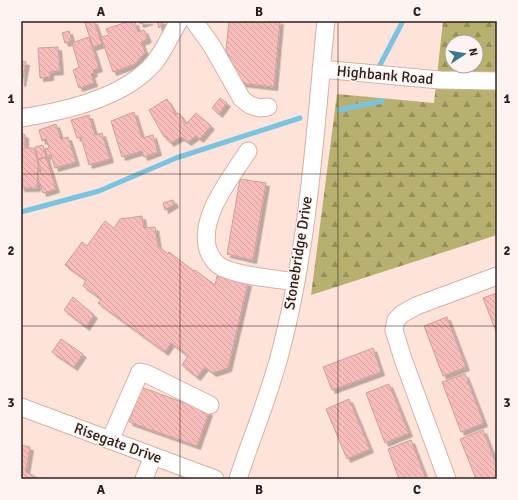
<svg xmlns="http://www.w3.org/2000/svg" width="518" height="500" font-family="Signika,sans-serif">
	<defs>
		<pattern id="forest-firs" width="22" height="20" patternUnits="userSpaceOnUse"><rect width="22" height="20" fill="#b8b06f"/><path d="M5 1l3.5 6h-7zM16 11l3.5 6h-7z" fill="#968f5a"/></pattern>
		<pattern id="building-back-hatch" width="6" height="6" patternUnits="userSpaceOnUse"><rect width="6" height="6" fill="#f8bdba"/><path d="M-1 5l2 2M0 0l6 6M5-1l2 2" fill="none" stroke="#d5a29f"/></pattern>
		<filter id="shadow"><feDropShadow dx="3.5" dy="3.5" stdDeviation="0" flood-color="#0004"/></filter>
	</defs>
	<rect width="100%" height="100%" fill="#fde3d9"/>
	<!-- forest -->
	<path fill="url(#forest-firs)" fill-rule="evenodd" d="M 443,21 L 497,21 L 497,235 L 311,295 L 337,94 L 434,103 ZM 452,42 L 476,42 L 476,66 L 452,66 Z"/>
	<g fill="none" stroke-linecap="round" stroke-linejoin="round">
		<!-- stream -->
		<path stroke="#77c5e0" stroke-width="5" d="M 380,65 L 403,21
			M 339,110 L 382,101
			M 21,212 L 99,191 L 176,158 L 300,118"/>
	</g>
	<!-- building -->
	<path fill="url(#building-back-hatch)" stroke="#cc9f9d" filter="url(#shadow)" d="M 90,21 L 94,21 L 102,44 L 93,47 L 85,23 Z
		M 130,21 L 131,23 L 135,22 L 138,32 L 144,30 L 148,39 L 141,42 L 145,52 L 135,64 L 113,72 L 101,37 L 109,35 L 106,29 Z
		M 139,21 L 150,21 L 140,24 Z
		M 157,21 L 164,21 L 159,28 Z
		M 229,21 L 280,21 L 274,87 L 240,83 L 226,50 Z
		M 69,31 L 72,41 L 65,43 L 62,33 Z
		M 89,37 L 99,68 L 93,70 L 94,73 L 91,74 L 94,83 L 79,88 L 73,70 L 79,67 L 72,43 Z
		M 58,47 L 60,71 L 50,72 L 50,77 L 40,78 L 38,48 Z
		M 21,61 L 26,62 L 22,83 L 21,83 Z
		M 220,98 L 227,103 L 219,114 L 212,108 Z
		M 167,99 L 176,115 L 179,113 L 186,124 L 196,113 L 211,126 L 200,139 L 196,136 L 188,142 L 181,137 L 170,143 L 166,136 L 164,137 L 149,110 Z
		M 134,112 L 142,138 L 153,135 L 158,152 L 144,157 L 142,151 L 122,157 L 111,121 Z
		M 89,115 L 95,135 L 102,133 L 110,159 L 89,165 L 81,137 L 77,138 L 71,120 Z
		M 56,124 L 61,139 L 68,137 L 76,162 L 55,168 L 51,155 L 47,156 L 45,149 L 49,148 L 46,139 L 42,141 L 39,130 Z
		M 21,133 L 25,135 L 25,148 L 34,148 L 38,163 L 37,188 L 21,188 Z
		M 43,145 L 46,157 L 38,159 L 35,147 Z
		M 46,157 L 56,189 L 43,193 L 38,178 L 38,172 L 41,171 L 38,160 Z
		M 240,179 L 266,183 L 253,260 L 227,254 Z
		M 173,200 L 175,204 L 165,210 L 163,203 Z
		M 142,216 L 144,228 L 155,227 L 158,246 L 168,254 L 169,252 L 194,271 L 195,270 L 215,285 L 217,276 L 248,283 L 228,368 L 213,373 L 205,367 L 197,377 L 182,365 L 188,356 L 171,343 L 165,352 L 98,303 L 101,299 L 83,286 L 86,280 L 65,265 L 82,242 L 87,246 L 105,221 L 114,228 L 120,219 Z
		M 497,293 L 497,334 L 483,298 Z
		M 73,297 L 94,315 L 86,327 L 64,310 Z
		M 447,317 L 466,367 L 443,376 L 424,326 Z
		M 61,339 L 83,354 L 74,367 L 52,352 Z
		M 373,348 L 381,372 L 332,390 L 323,367 Z
		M 465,374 L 484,423 L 461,432 L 442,382 Z
		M 389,384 L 409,433 L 385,443 L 366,393 Z
		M 141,387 L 209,412 L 197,446 L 129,422 Z
		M 349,399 L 370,449 L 347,459 L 326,409 Z
		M 483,430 L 497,466 L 497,479 L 476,479 L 460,439 Z
		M 411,440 L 426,479 L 399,479 L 388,449 Z
		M 21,445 L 30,447 L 26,472 L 40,479 L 21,479 Z"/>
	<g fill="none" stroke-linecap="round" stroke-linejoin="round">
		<defs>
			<path id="minor" d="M 194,21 L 212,46 L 242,99 L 250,105 L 259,108 L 268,107
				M 321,69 L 440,80 L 497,81
				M 21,118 C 65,111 124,98 154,63 C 164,51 171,34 179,21
				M 248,151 C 231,178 198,217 208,250 C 211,258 215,264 223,268 C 245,277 272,278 295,282
				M 21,407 L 215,479
				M 110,440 L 140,372 L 145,373 L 210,405
				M 144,479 L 153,456
				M 238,479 C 252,436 270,394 281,350 C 309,243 315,130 326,21
				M 447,479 L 403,359 L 394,330 L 396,320 L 402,314 L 416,306 L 497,276"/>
		</defs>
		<!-- minor casing -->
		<use href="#minor" stroke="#d9b0a0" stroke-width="19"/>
		<!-- minor -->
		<use href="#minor" stroke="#fff" stroke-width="17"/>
	</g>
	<!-- grid -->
	<path fill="none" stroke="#2f201a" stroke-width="1" stroke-opacity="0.55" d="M 180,21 L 180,479M 338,21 L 338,479M 21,174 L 497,174M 21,326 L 497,326"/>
	<g text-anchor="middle" stroke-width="3" stroke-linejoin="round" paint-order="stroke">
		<!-- street labels -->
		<g font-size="15" fill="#2f201a" stroke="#fdf4f1">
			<text transform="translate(385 75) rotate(5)" y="5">Highbank Road</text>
			<text transform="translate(298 253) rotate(-81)" y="5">Stonebridge Drive</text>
			<text transform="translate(118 443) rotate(20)" y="5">Risegate Drive</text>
		</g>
	</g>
	<!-- border -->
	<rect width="518" height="500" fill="none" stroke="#fdf4f1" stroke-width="44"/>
	<!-- north arrow -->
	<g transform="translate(464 54) rotate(78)"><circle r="19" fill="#fdf4f1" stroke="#ab9f9b"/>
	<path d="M0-3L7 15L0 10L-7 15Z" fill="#39798d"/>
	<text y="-6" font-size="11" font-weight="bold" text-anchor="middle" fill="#2f201a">N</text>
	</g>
	<rect x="22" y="22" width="474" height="456" fill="none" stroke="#2f201a" stroke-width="1.5"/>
	<g font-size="13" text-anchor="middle" font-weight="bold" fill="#2f201a">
		<text x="101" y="16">A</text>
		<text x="259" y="16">B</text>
		<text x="417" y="16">C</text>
		<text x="11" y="103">1</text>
		<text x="507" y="103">1</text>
		<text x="11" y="255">2</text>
		<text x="507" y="255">2</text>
		<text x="11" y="407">3</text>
		<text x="507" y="407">3</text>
		<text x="101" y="494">A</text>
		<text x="259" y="494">B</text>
		<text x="417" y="494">C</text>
	</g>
</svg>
